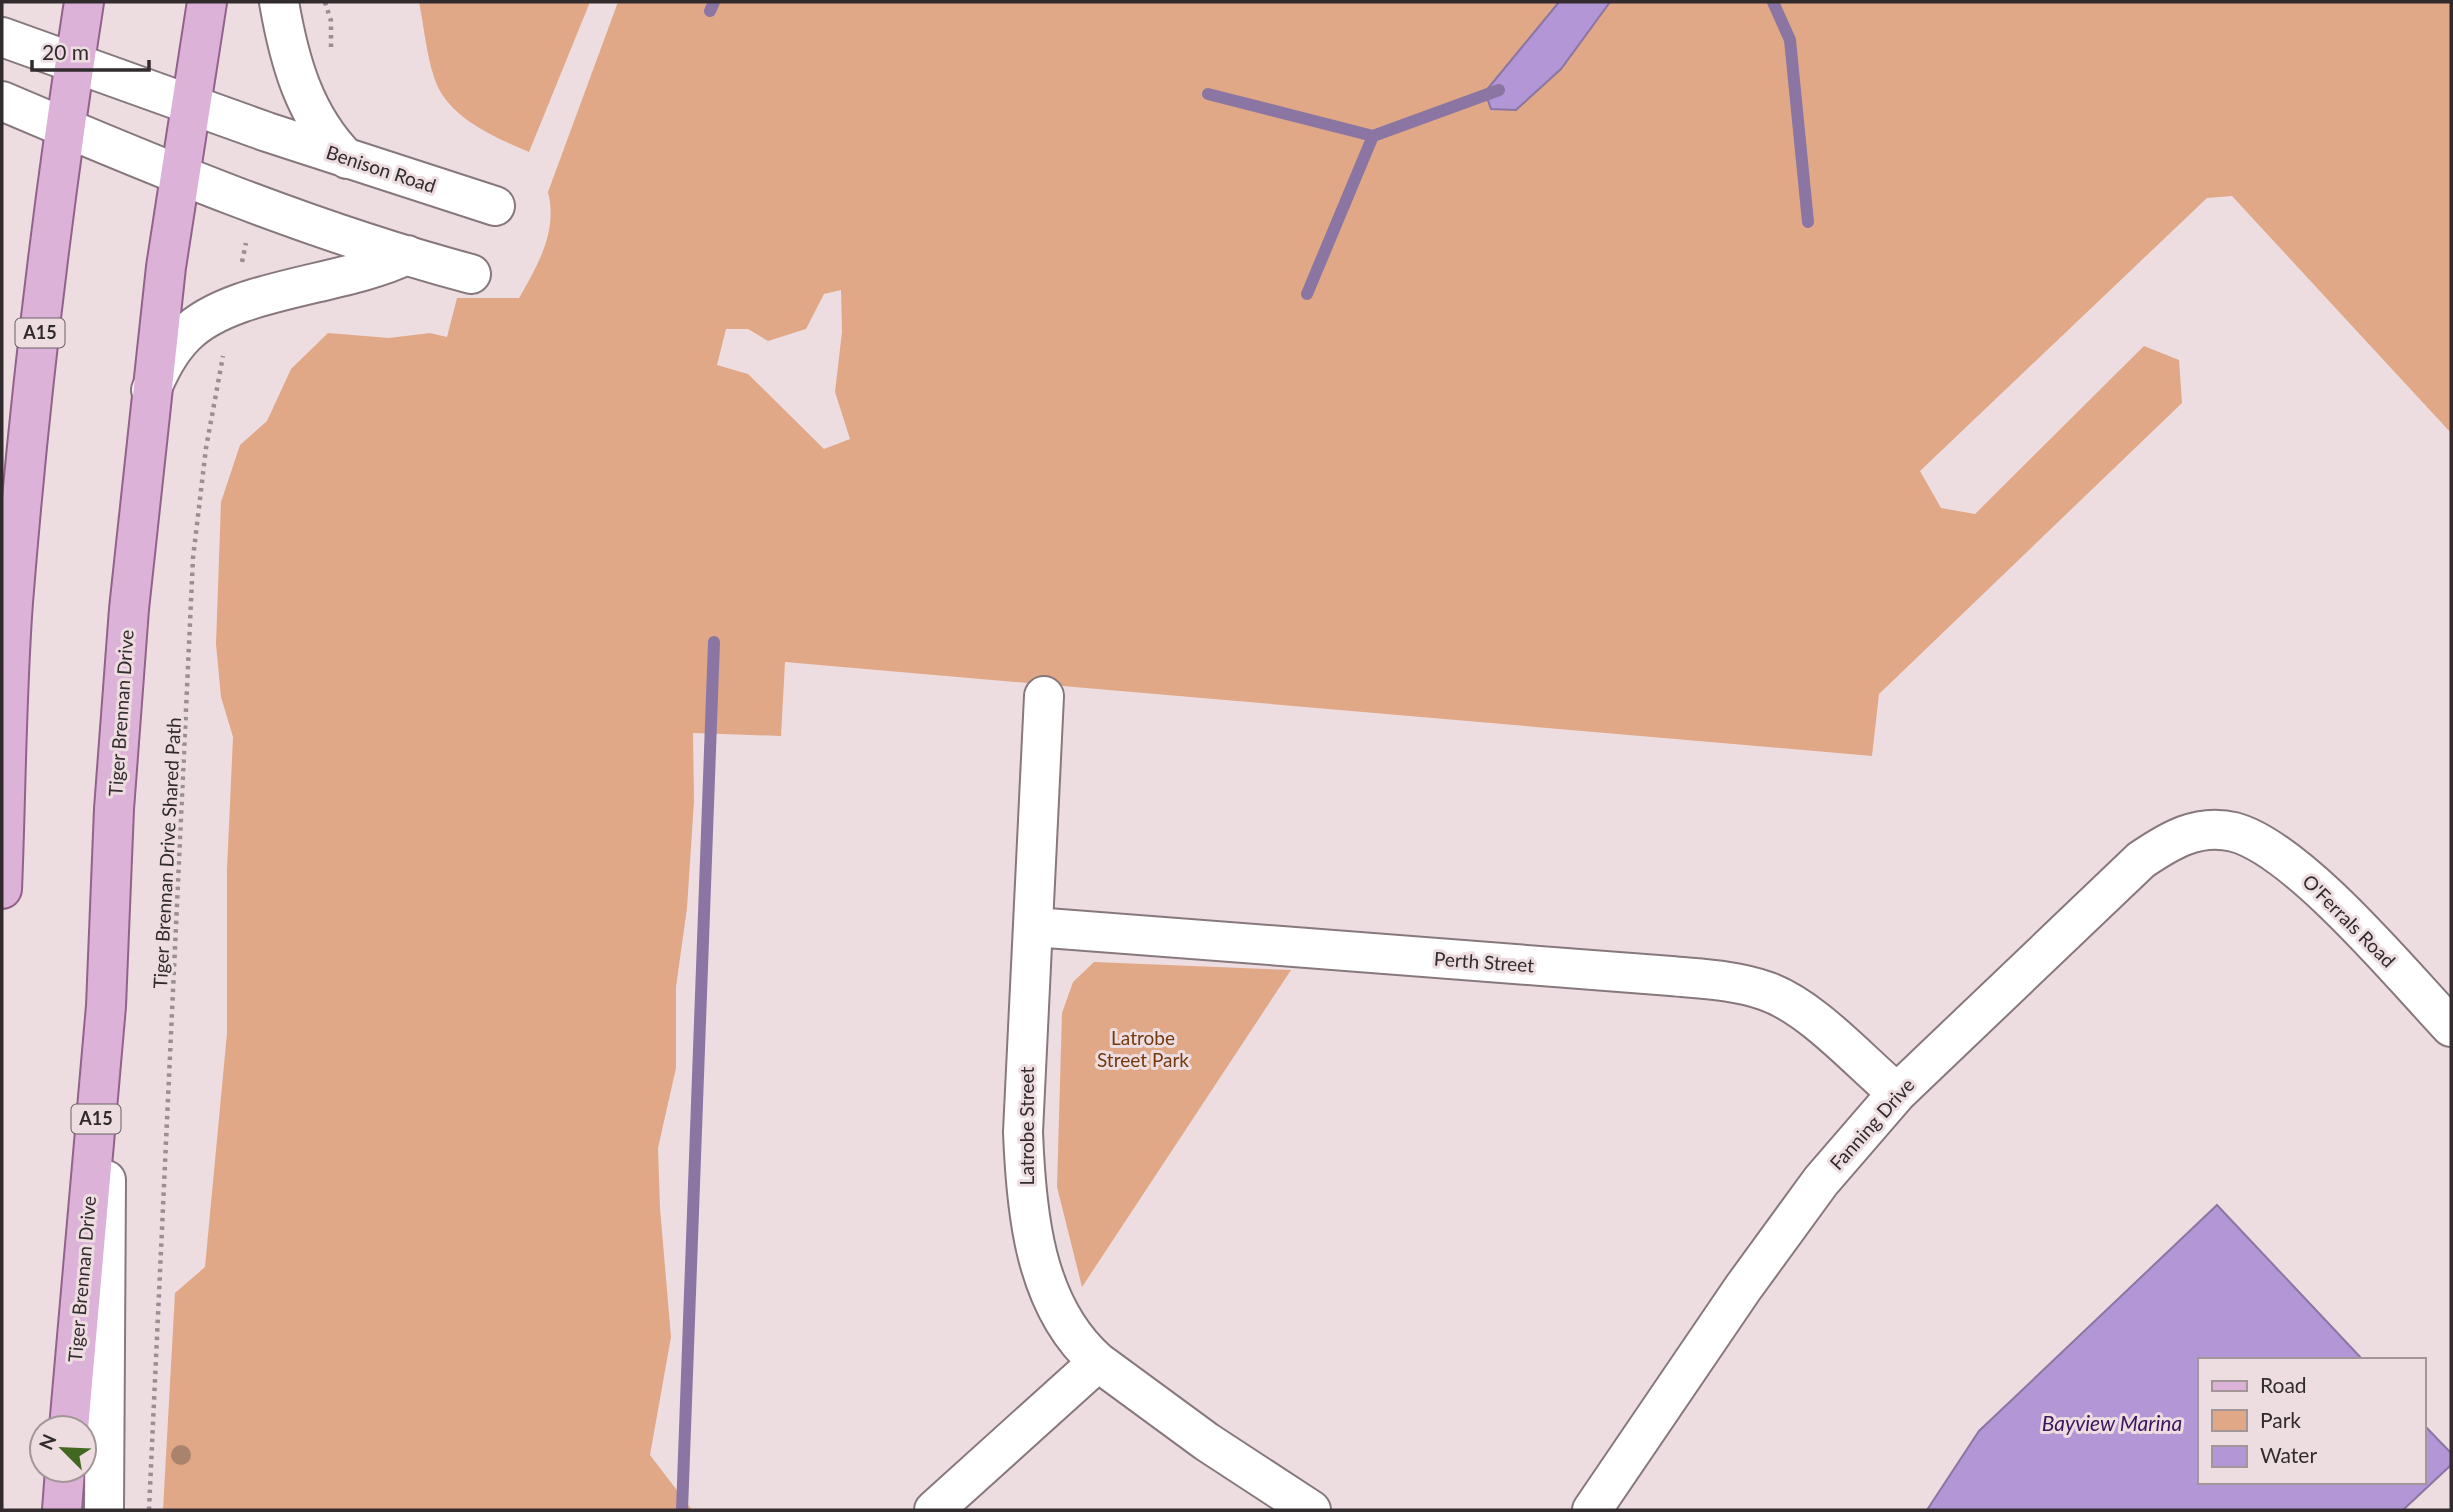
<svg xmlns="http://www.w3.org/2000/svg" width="2453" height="1512" font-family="Lato,sans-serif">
	<rect width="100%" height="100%" fill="#eddde1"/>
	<!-- green -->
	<path fill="#e0a886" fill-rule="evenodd" d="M 419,2 L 590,2 L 529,152 C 494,137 446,117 434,77 C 426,53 424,26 419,2 Z
		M 618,2 L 1559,2 L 1485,92 L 1596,18 L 1610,2 L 2451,2 L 2451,433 L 2232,196 L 2207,198 L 1920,471 L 1941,508 L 1975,514 L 2144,346 L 2179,360 L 2182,403 L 1879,694 L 1872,756 L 785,662 L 781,736 L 693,733 L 694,801 L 687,908 L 676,987 L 676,1068 L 658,1148 L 660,1208 L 671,1337 L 650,1455 L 692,1510 L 163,1510 L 175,1293 L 205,1267 L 227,1033 L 227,870 L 233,737 L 221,697 L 216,644 L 221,502 L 240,445 L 267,421 L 291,369 L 328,333 L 389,338 L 430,333 L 447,337 L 457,298 L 519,298 C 538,265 558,231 548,192 ZM 841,290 L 842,332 L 835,392 L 850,439 L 824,449 L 748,374 L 717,365 L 726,329 L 748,329 L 768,341 L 806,329 L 824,294 Z
		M 1094,962 L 1291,970 L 1082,1287 L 1057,1187 L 1062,1013 L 1073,982 Z"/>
	<!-- water -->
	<path fill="#b296d5" stroke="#8b76a3" stroke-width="2" d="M 1559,2 L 1610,2 L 1561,69 L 1516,110 L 1491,109 L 1485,92 Z
		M 2217,1205 L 2363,1360 L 2199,1360 L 2199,1482 L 2423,1482 L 2423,1424 L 2451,1453 L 2451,1465 L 2403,1510 L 1927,1510 L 1979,1431 Z"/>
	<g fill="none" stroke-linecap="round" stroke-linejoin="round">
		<!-- stream -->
		<path stroke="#8b76a3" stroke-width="12" d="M 1773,2 L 1790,40 L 1808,222
			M 710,11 L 714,2
			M 1208,94 L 1373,136 L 1499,90
			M 1307,294 L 1373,136
			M 682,1510 L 714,642"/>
		<defs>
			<path id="minor" d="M 279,2 C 289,60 304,116 347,159
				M 2,37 L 267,132 L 495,206
				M 2,101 C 155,166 310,231 471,274
				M 151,390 C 160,370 169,351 185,335 C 231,288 344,286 407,255
				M 1044,696 L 1023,1132 C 1026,1211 1034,1306 1098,1362 L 1207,1442 L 1311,1510
				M 1034,927 L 1671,976 C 1702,979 1736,980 1766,991 C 1812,1007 1859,1061 1897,1093
				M 104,1510 L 106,1180
				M 934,1510 L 1098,1362
				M 1592,1510 L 1743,1288 L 1821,1181 L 1897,1093 L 2141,860 C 2169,841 2198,823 2234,832 C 2298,849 2403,976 2451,1027"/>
			<path id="major" d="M 2,889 C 6,794 6,697 13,602 C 29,402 53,201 84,2
				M 69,1428 L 106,1006 L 114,809 L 129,609 L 166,267 L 207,2
				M 62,1510 L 65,1470"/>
		</defs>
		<!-- minor casing -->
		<use href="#minor" stroke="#87787d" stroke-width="42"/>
		<!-- major casing -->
		<use href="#major" stroke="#92628b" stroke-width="42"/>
		<!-- path -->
		<path stroke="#998e91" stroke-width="4.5" stroke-dasharray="3.5 5" stroke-linecap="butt" d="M 325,2 L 331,21 L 331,50
			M 242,262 L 246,243
			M 149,1510 L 193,558 L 206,448 L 223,356"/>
		<!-- minor -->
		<use href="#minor" stroke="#fff" stroke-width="38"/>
		<!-- major -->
		<use href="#major" stroke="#ddb2d8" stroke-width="38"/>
	</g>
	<!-- trees -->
	<circle fill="#aa836c" cx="181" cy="1455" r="10"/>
	<g text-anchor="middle" stroke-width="6" stroke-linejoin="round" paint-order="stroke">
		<!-- shield labels -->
		<g fill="#eddde1" stroke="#696063" stroke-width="2">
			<rect x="15.5" y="318.5" width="49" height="29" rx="5"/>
			<rect x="71.5" y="1104.5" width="49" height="29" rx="5"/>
		</g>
		<g font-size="18" font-weight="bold" fill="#312b2d">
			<text x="40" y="339">A15</text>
			<text x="96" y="1125">A15</text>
		</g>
		<!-- street labels -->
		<g font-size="19" fill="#312b2d" stroke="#eddde1">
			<text transform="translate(381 169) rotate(18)" y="7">Benison Road</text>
			<text transform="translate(121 713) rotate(-86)" y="7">Tiger Brennan Drive</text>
			<text transform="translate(167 853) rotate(-87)" y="7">Tiger Brennan Drive Shared Path</text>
			<text transform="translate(2349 921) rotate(45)" y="7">O'Ferrals Road</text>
			<text transform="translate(1484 962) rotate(4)" y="7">Perth Street</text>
			<text transform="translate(1872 1124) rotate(-48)" y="7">Fanning Drive</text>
			<text transform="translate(1027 1126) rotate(-90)" y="7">Latrobe Street</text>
			<text transform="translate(82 1279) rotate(-85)" y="7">Tiger Brennan Drive</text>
		</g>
		<!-- park labels -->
		<g font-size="19" fill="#74390c" stroke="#eddde1">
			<text x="1143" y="1045">Latrobe<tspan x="1143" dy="22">Street Park</tspan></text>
		</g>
		<!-- water labels -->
		<g font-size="21" font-style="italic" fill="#3c155f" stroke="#eddde1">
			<text x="2112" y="1431">Bayview Marina</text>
		</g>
	</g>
	<!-- border -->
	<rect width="2453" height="1512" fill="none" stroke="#312b2d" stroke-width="7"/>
	<!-- legend -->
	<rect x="2198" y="1358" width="228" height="126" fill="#eddde1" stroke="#a29699" stroke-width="2"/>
	<rect x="2212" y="1381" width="35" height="10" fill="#ddb2d8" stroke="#a29699" stroke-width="2"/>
	<text x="2260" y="1393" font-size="21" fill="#312b2d">Road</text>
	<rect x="2212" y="1410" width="35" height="21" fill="#e0a886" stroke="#a29699" stroke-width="2"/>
	<text x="2260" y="1428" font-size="21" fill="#312b2d">Park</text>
	<rect x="2212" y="1446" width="35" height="21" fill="#b296d5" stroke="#a29699" stroke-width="2"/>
	<text x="2260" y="1463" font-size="21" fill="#312b2d">Water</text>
	<!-- north arrow -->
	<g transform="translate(63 1449) rotate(294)"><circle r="33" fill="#eddde1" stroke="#a29699" stroke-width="2"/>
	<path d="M0-5L12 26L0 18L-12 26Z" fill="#426720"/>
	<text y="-10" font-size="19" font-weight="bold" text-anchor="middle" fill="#312b2d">N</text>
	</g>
	<!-- scale -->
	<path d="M32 60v10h117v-10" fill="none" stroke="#312b2d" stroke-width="3.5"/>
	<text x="42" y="60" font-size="21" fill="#312b2d" stroke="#eddde1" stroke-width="5" paint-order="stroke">20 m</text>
</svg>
